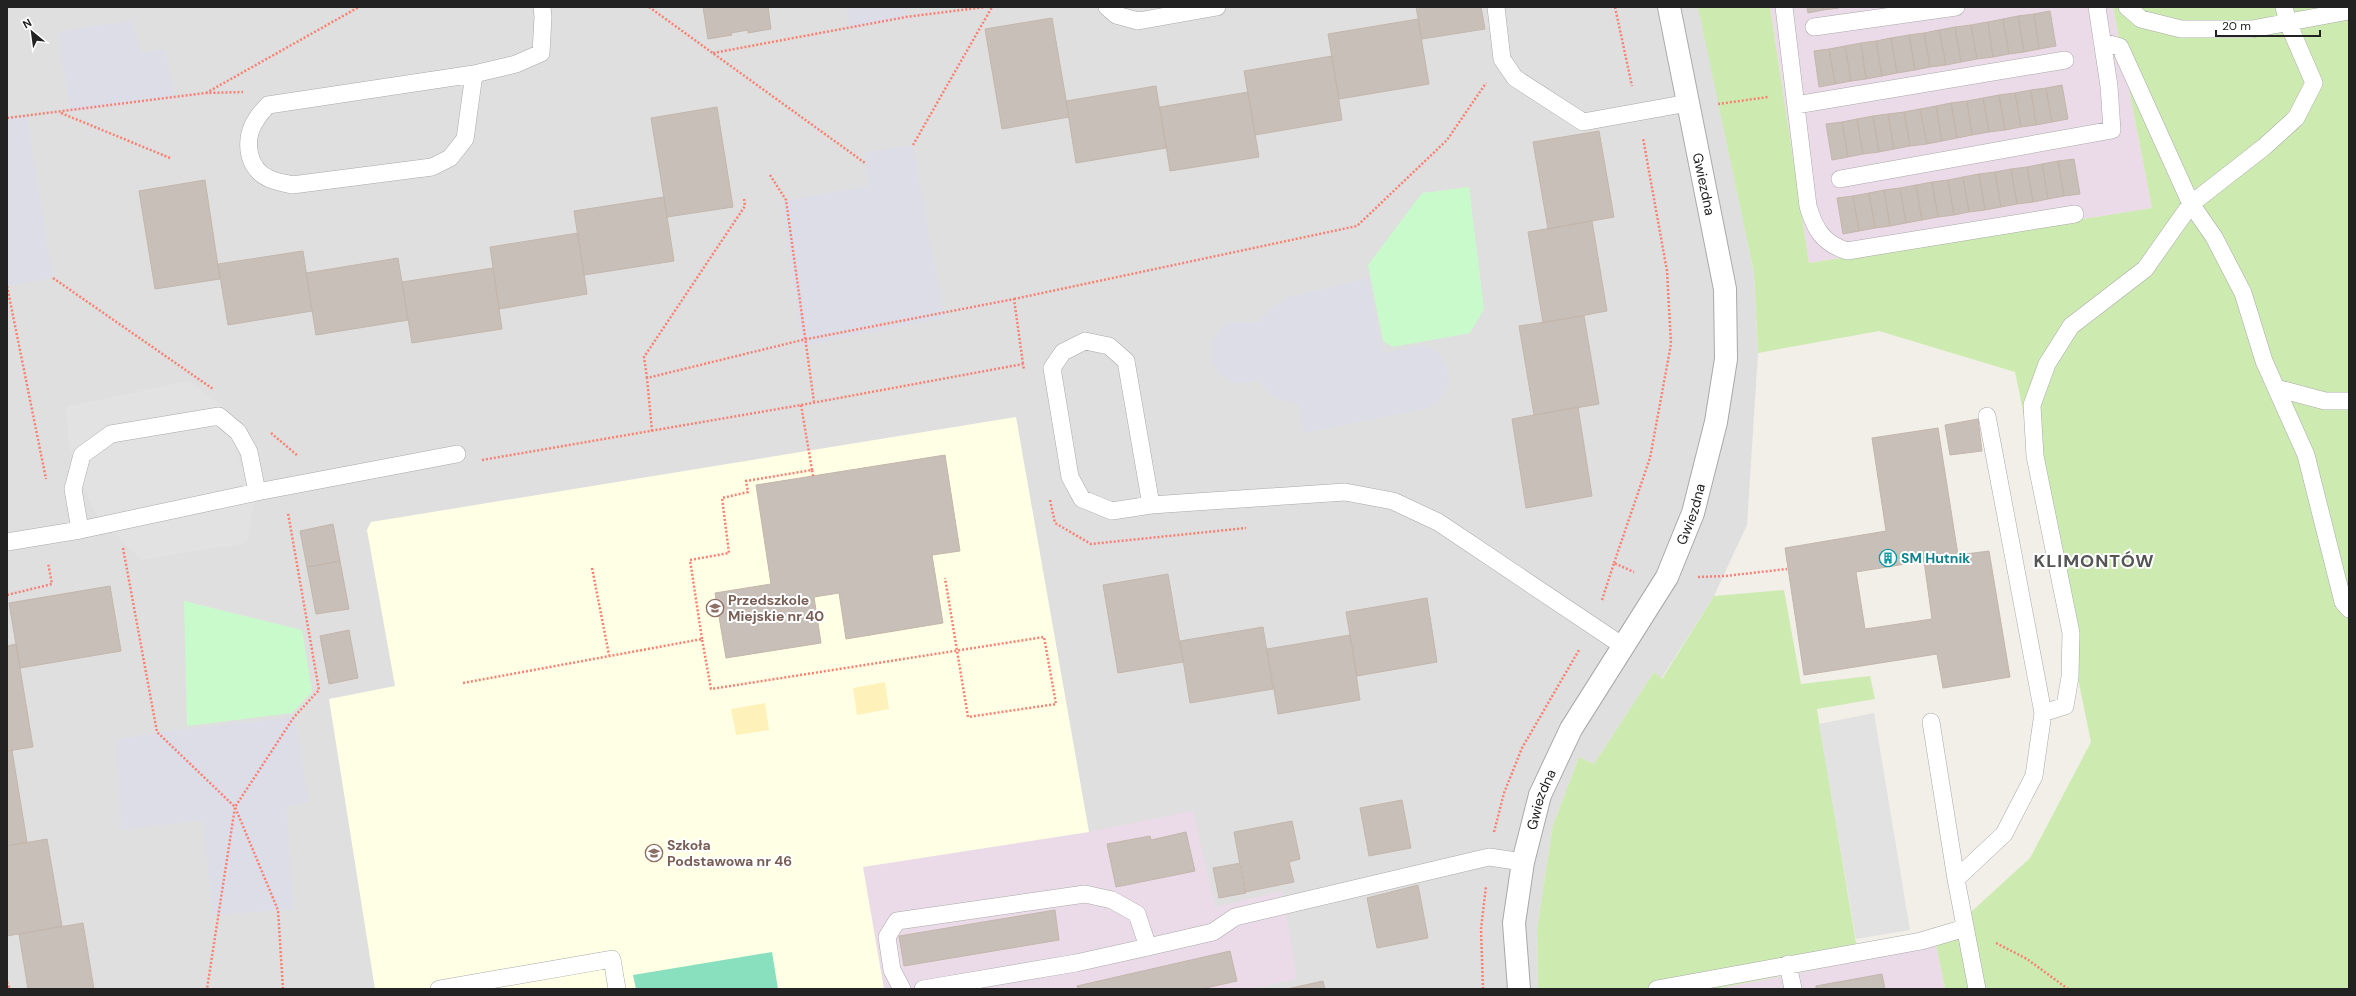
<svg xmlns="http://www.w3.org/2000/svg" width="2356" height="996" font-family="'DM Sans',sans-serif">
	<rect width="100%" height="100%" fill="#f2efe9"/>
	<!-- residential -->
	<path fill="#e0dfdf" d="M 7,7 L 1699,7 L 1754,273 L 1758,353 L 1747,525 L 1714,596 L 1661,679 L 1654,672 L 1594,764 L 1579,757 L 1553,825 L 1537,929 L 1538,989 L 7,989 Z"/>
	<!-- industrial -->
	<path fill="#ebdbe8" d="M 1770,7 L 2113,7 L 2152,208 L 1809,263 Z
		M 1193,811 L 1215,907 L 1282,891 L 1297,979 L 1251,989 L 884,989 L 863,867 L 1089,832 Z
		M 1936,944 L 1945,989 L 1716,989 L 1859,961 Z"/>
	<!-- education -->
	<path fill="#ffffe5" d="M 1016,417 L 1089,832 L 863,867 L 884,989 L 375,989 L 329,699 L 395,686 L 367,530 L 371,522 Z"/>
	<!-- grass -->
	<path fill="#cdebb0" d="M 1698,7 L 1770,7 L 1809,263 L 2152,208 L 2113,7 L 2349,7 L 2349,989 L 1945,989 L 1936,944 L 2030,858 L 2091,742 L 2015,372 L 1879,331 L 1758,353 L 1754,273 Z
		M 1784,590 L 1801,684 L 1870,676 L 1875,699 L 1817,709 L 1859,961 L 1715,989 L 1538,989 L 1537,929 L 1553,825 L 1579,757 L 1594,764 L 1654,672 L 1662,679 L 1714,596 Z"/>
	<!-- sand -->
	<path fill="#fff1ba" d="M 885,682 L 889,709 L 857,715 L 853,688 Z
		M 765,703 L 769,730 L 736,735 L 731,709 Z"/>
	<!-- park -->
	<path fill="#c8facc" d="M 1469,187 L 1484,309 L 1470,333 L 1393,347 L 1383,341 L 1368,265 L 1422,193 Z
		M 184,601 L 302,630 L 312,692 L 292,713 L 187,726 Z"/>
	<!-- pitch -->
	<path fill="#88e0be" d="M 772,952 L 778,989 L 636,989 L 633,975 Z"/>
	<!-- parking -->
	<path fill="#e2e2e2" d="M 188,381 L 220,404 L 254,500 L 247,543 L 141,560 L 94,512 L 69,446 L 66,407 Z
		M 1874,713 L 1910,930 L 1856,939 L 1819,724 Z"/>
	<!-- plaza -->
	<path fill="#dddde8" d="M 846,7 L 905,7 L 906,17 L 849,27 Z
		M 132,20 L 141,53 L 165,49 L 174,97 L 71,111 L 57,32 Z
		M 27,117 L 53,278 L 7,286 L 7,118 Z
		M 913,145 L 944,318 L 802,346 L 782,201 L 868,186 L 864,153 Z
		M 1369,278 L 1382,353 L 1425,345 L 1440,354 L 1447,367 L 1449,384 L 1440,399 L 1429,408 L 1304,433 L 1297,403 L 1279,400 L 1266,391 L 1259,380 L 1246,383 L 1233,383 L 1220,375 L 1211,359 L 1211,343 L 1217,332 L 1229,322 L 1260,322 L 1268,310 L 1289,297 Z
		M 294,717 L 309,801 L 287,807 L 293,909 L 213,915 L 202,820 L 121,830 L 117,740 L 157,732 Z"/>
	<!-- building -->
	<path fill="#c7bfb8" stroke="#c4b6ab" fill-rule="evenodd" d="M 703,7 L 768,7 L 771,29 L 748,33 L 748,30 L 731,33 L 732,35 L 708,39 Z
		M 1416,7 L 1481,7 L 1485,29 L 1422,39 Z
		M 1807,7 L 1823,7 L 1823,10 L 1808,13 Z
		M 1823,7 L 1839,7 L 1839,8 L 1823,10 Z
		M 2050,11 L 2056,46 L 2039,49 L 2034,14 Z
		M 2034,14 L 2039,49 L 2024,52 L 2018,16 Z
		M 2018,16 L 2024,52 L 2009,54 L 2003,19 Z
		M 1052,18 L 1069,117 L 1002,129 L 985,29 Z
		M 1418,19 L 1429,84 L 1339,99 L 1328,34 Z
		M 2003,19 L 2009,54 L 1993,57 L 1988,22 Z
		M 1988,22 L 1993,57 L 1977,59 L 1971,25 Z
		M 1971,25 L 1977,59 L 1961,62 L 1955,27 Z
		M 1955,27 L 1961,62 L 1946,65 L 1939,30 Z
		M 1939,30 L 1946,65 L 1930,67 L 1924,33 Z
		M 1924,33 L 1930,67 L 1915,70 L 1909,35 Z
		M 1909,35 L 1915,70 L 1897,73 L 1891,38 Z
		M 1891,38 L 1897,73 L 1882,76 L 1876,41 Z
		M 1876,41 L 1882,76 L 1866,79 L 1861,43 Z
		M 1861,43 L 1866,79 L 1851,81 L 1845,46 Z
		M 1845,46 L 1851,81 L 1835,84 L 1829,49 Z
		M 1829,49 L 1835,84 L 1819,87 L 1814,51 Z
		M 1332,56 L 1342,120 L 1255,135 L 1244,71 Z
		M 2062,85 L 2068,119 L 2052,122 L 2046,88 Z
		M 1156,86 L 1166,148 L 1076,163 L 1066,101 Z
		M 2046,88 L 2052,122 L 2036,125 L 2031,90 Z
		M 2031,90 L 2036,125 L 2021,127 L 2015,93 Z
		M 1248,92 L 1259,157 L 1170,171 L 1160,107 Z
		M 2015,93 L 2021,127 L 2005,130 L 1999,95 Z
		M 1999,95 L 2005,130 L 1989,132 L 1983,98 Z
		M 1983,98 L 1989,132 L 1972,135 L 1967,101 Z
		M 1967,101 L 1972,135 L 1957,138 L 1951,103 Z
		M 1951,103 L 1957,138 L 1942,141 L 1936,106 Z
		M 1936,106 L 1942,141 L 1927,144 L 1920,109 Z
		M 717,107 L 733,207 L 667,217 L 651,118 Z
		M 1920,109 L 1927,144 L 1910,146 L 1904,112 Z
		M 1904,112 L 1910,146 L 1894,149 L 1888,114 Z
		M 1888,114 L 1894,149 L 1879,152 L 1873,116 Z
		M 1873,116 L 1879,152 L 1863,154 L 1857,119 Z
		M 1857,119 L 1863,154 L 1848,157 L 1842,122 Z
		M 1842,122 L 1848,157 L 1832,160 L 1826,124 Z
		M 1599,131 L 1614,217 L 1548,229 L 1533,142 Z
		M 2074,159 L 2080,194 L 2064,196 L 2058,161 Z
		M 2058,161 L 2064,196 L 2048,199 L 2042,164 Z
		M 2042,164 L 2048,199 L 2033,202 L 2027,167 Z
		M 2027,167 L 2033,202 L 2017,204 L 2011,169 Z
		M 2011,169 L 2017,204 L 2001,207 L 1995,172 Z
		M 1995,172 L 2001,207 L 1985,210 L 1979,174 Z
		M 1979,174 L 1985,210 L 1969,212 L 1963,177 Z
		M 1963,177 L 1969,212 L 1954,215 L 1948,180 Z
		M 205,180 L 220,279 L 155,289 L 139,191 Z
		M 1948,180 L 1954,215 L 1938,217 L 1932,182 Z
		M 1932,182 L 1938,217 L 1922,220 L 1916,185 Z
		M 1916,185 L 1922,220 L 1906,223 L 1900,188 Z
		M 1900,188 L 1906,223 L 1890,226 L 1884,190 Z
		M 1884,190 L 1890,226 L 1875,228 L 1869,193 Z
		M 1869,193 L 1875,228 L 1859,231 L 1853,196 Z
		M 1853,196 L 1859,231 L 1843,234 L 1837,198 Z
		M 664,197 L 674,261 L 584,275 L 574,211 Z
		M 1592,221 L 1607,311 L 1543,323 L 1528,232 Z
		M 578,233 L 587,294 L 499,309 L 490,247 Z
		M 303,251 L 312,311 L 228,325 L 218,264 Z
		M 398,258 L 408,320 L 316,335 L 306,273 Z
		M 493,268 L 502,329 L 412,343 L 402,282 Z
		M 1584,316 L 1599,404 L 1534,415 L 1519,326 Z
		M 1578,407 L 1592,496 L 1526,508 L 1512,419 Z
		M 1978,419 L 1982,451 L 1950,455 L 1945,425 Z
		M 1938,428 L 1958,555 L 1989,551 L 2010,677 L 1943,688 L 1937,654 L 1804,675 L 1785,548 L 1886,531 L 1872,438 ZM 1924,561 L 1932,619 L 1865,629 L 1856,572 Z
		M 945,455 L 960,551 L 932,555 L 943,623 L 846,639 L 839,593 L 814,597 L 821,643 L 726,658 L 715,593 L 771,584 L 756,485 Z
		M 333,524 L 340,561 L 307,567 L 300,531 Z
		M 340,561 L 349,609 L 316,614 L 307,567 Z
		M 1168,574 L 1183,662 L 1118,673 L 1103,585 Z
		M 110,586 L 121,651 L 20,668 L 9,603 Z
		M 1427,598 L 1437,662 L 1357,676 L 1346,612 Z
		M 1263,627 L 1273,689 L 1190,703 L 1180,641 Z
		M 349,630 L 358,678 L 329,684 L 320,636 Z
		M 1350,635 L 1360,700 L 1278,714 L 1267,649 Z
		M 16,644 L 33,747 L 7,751 L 7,646 Z
		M 12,750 L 27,842 L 7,846 L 7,751 Z
		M 1402,800 L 1411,848 L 1369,856 L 1360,808 Z
		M 1292,821 L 1300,859 L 1289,862 L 1294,882 L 1245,892 L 1234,832 Z
		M 1186,832 L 1195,871 L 1116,887 L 1107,844 L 1150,836 L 1151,840 Z
		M 47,839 L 62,926 L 7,936 L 7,846 Z
		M 1241,863 L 1246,893 L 1219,898 L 1213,868 Z
		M 1418,885 L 1428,938 L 1377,948 L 1367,898 Z
		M 1055,910 L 1059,940 L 904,966 L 899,936 Z
		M 83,923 L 94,989 L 28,989 L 19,934 Z
		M 1230,951 L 1237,981 L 1201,989 L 1078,989 L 1077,986 Z
		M 1882,974 L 1885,989 L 1816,989 L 1816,986 Z
		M 1323,981 L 1325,989 L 1287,989 Z"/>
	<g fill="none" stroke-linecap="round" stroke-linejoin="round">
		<defs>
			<path id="service" d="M 1107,7 L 1116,15 L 1138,21 L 1217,7
				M 1496,7 L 1502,59 L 1515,78 L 1583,122 L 1688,103
				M 1784,7 L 1808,206 C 1815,230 1823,243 1847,251 L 2075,214
				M 2127,7 L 2141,19 L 2181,29 L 2252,29 L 2349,11
				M 1814,27 L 1956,7
				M 2102,42 L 2120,47 L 2191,204 L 2214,237 L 2243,293 L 2264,361 L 2306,455 L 2343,602 L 2349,609
				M 474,74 L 465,139 L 450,158 L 432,167 L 292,185 C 285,183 277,182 270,179 C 247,170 243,139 256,120 C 259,114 264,110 268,105 L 474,74 L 516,64 L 541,53 L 543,17 L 542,7
				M 1796,105 L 2065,60
				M 1840,179 L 2112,130 L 2109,86 L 2097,7
				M 2276,388 L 2325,401 L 2349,401
				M 1151,505 L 1126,361 L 1109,346 L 1085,341 L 1063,352 L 1052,368 L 1070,477 L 1082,499 L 1112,511 L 1151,505 L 1345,492 L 1393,501 L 1438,522 L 1623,646
				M 80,530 L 73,489 L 82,455 L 111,434 L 219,416 L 238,432 L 249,452 L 257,492
				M 7,542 L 80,530 L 257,492 L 457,454
				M 2043,713 L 2065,706 L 2070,677 L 2071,633 L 2035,456 L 2032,405 L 2047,364 L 2071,326 L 2145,269 L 2191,204 L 2264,147 L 2296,118 L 2314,83 L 2288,23 L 2284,7
				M 1931,722 L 1956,879 L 1977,989
				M 1956,879 L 2004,834 L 2034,776 L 2043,713 L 1987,416
				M 1788,964 L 1793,989
				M 439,989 L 612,959 L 617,989
				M 902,989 L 892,970 L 887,937 L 897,921 L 1085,894 L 1112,900 L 1137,914 L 1148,947
				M 923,989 L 1076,963 L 1148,947 L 1213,932 L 1235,917 L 1489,857 L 1523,862
				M 1657,989 L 1921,941 L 1965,928"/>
			<g id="minor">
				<path id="s1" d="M 1519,989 L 1514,923 L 1523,862 L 1540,795 L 1571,729 L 1667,577 L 1693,513 L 1716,422 L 1726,359 L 1725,289 L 1669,7"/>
			</g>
		</defs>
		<!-- service casing -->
		<use href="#service" stroke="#a9a9a9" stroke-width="18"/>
		<!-- minor casing -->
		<use href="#minor" stroke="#a9a9a9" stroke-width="24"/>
		<!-- path -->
		<path stroke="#fa8072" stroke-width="2.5" stroke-dasharray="2 2" stroke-linecap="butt" d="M 649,7 L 865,163
			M 1615,7 L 1632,86
			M 713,53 L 906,17 L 985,7
			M 206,93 L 359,7
			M 1718,104 L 1768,97
			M 61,113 L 170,158
			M 7,118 L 206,93 L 243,92
			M 913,145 L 992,7
			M 770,175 L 786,200 L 814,402
			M 53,278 L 213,389
			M 7,286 L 46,479
			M 1014,299 L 1357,226 L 1447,140 L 1486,83
			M 647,378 L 644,357 L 745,206 L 744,199
			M 801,405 L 812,470
			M 652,431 L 647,378 L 802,340 L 1014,299 L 1023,364
			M 271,433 L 298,456
			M 482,460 L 801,405 L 1023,364 L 1024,370
			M 1050,500 L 1055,523 L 1091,544 L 1246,528
			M 123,548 L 157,732 L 235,807 L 207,989
			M 1614,563 L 1650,458 L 1671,344 L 1667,271 L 1643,138
			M 592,568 L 609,655
			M 1698,577 L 1725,576 L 1787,569
			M 7,595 L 52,584 L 48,563
			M 1602,600 L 1614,563 L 1634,572
			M 702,639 L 690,560 L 729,553 L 722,498 L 748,492 L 746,481 L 812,470 L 813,476
			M 463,683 L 702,639 L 711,689 L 1044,637 L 1056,704 L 968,717 L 945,578
			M 1494,832 L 1504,793 L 1522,748 L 1579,650
			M 1996,943 L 2027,959 L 2068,989
			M 7,982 L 10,989
			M 283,989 L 278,910 L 235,807 L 294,717 L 319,690 L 288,513
			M 1483,989 L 1481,929 L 1486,886"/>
		<!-- service -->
		<use href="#service" stroke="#fff" stroke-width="17"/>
		<!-- minor -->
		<use href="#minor" stroke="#fff" stroke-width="22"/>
	</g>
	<!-- icons -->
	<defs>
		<symbol id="building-ring" viewBox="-11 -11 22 22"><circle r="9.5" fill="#fff" stroke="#0f9aa8" stroke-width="1.5"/><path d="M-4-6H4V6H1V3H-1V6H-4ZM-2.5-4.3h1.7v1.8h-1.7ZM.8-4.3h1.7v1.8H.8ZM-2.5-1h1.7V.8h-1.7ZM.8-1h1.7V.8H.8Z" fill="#0f9aa8"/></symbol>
		<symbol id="school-ring" viewBox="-11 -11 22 22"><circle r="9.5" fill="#fff" stroke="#8d6e63" stroke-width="1.5"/><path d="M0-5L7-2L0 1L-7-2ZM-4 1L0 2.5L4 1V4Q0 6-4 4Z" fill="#8d6e63"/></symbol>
	</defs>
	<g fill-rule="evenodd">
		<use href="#building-ring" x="1878" y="548" width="20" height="20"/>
		<use href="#school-ring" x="705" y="598" width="20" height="20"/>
		<use href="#school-ring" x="644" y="843" width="20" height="20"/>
	</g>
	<g text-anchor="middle" stroke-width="4" stroke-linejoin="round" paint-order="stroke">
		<!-- street labels -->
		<g font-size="14" fill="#222" stroke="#fff">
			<text transform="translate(1704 184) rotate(78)" y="5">Gwiezdna</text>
			<text dy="5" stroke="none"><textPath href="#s1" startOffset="517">Gwiezdna</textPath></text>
			<text dy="5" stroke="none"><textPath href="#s1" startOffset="193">Gwiezdna</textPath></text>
		</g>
		<!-- culture labels -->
		<g font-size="14" font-weight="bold" fill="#0d838f" stroke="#fff" text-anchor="start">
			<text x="1901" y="563">SM Hutnik</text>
		</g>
		<!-- education labels -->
		<g font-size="14" font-weight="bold" fill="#785e54" stroke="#fff" text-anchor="start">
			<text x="728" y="605">Przedszkole<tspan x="728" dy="16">Miejskie nr 40</tspan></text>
			<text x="667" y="850">Szkoła<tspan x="667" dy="16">Podstawowa nr 46</tspan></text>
		</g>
		<!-- district labels -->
		<g font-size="18" font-weight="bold" letter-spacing="1" fill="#555" stroke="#fff">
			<text x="2094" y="567">KLIMONTÓW</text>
		</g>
	</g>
	<!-- border -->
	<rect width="2356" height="996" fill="none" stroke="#222222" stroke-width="16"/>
	<!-- north arrow -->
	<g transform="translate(32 32) rotate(331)" stroke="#ffffff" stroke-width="3" paint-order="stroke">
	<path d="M0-3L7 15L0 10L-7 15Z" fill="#222222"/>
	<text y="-6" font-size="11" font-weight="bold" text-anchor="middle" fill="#222222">N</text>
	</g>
	<!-- scale -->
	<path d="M2216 30v6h104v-6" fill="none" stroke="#222222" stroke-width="2"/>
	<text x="2222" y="30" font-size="12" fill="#222222" stroke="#ffffff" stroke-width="3" paint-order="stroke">20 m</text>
</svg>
